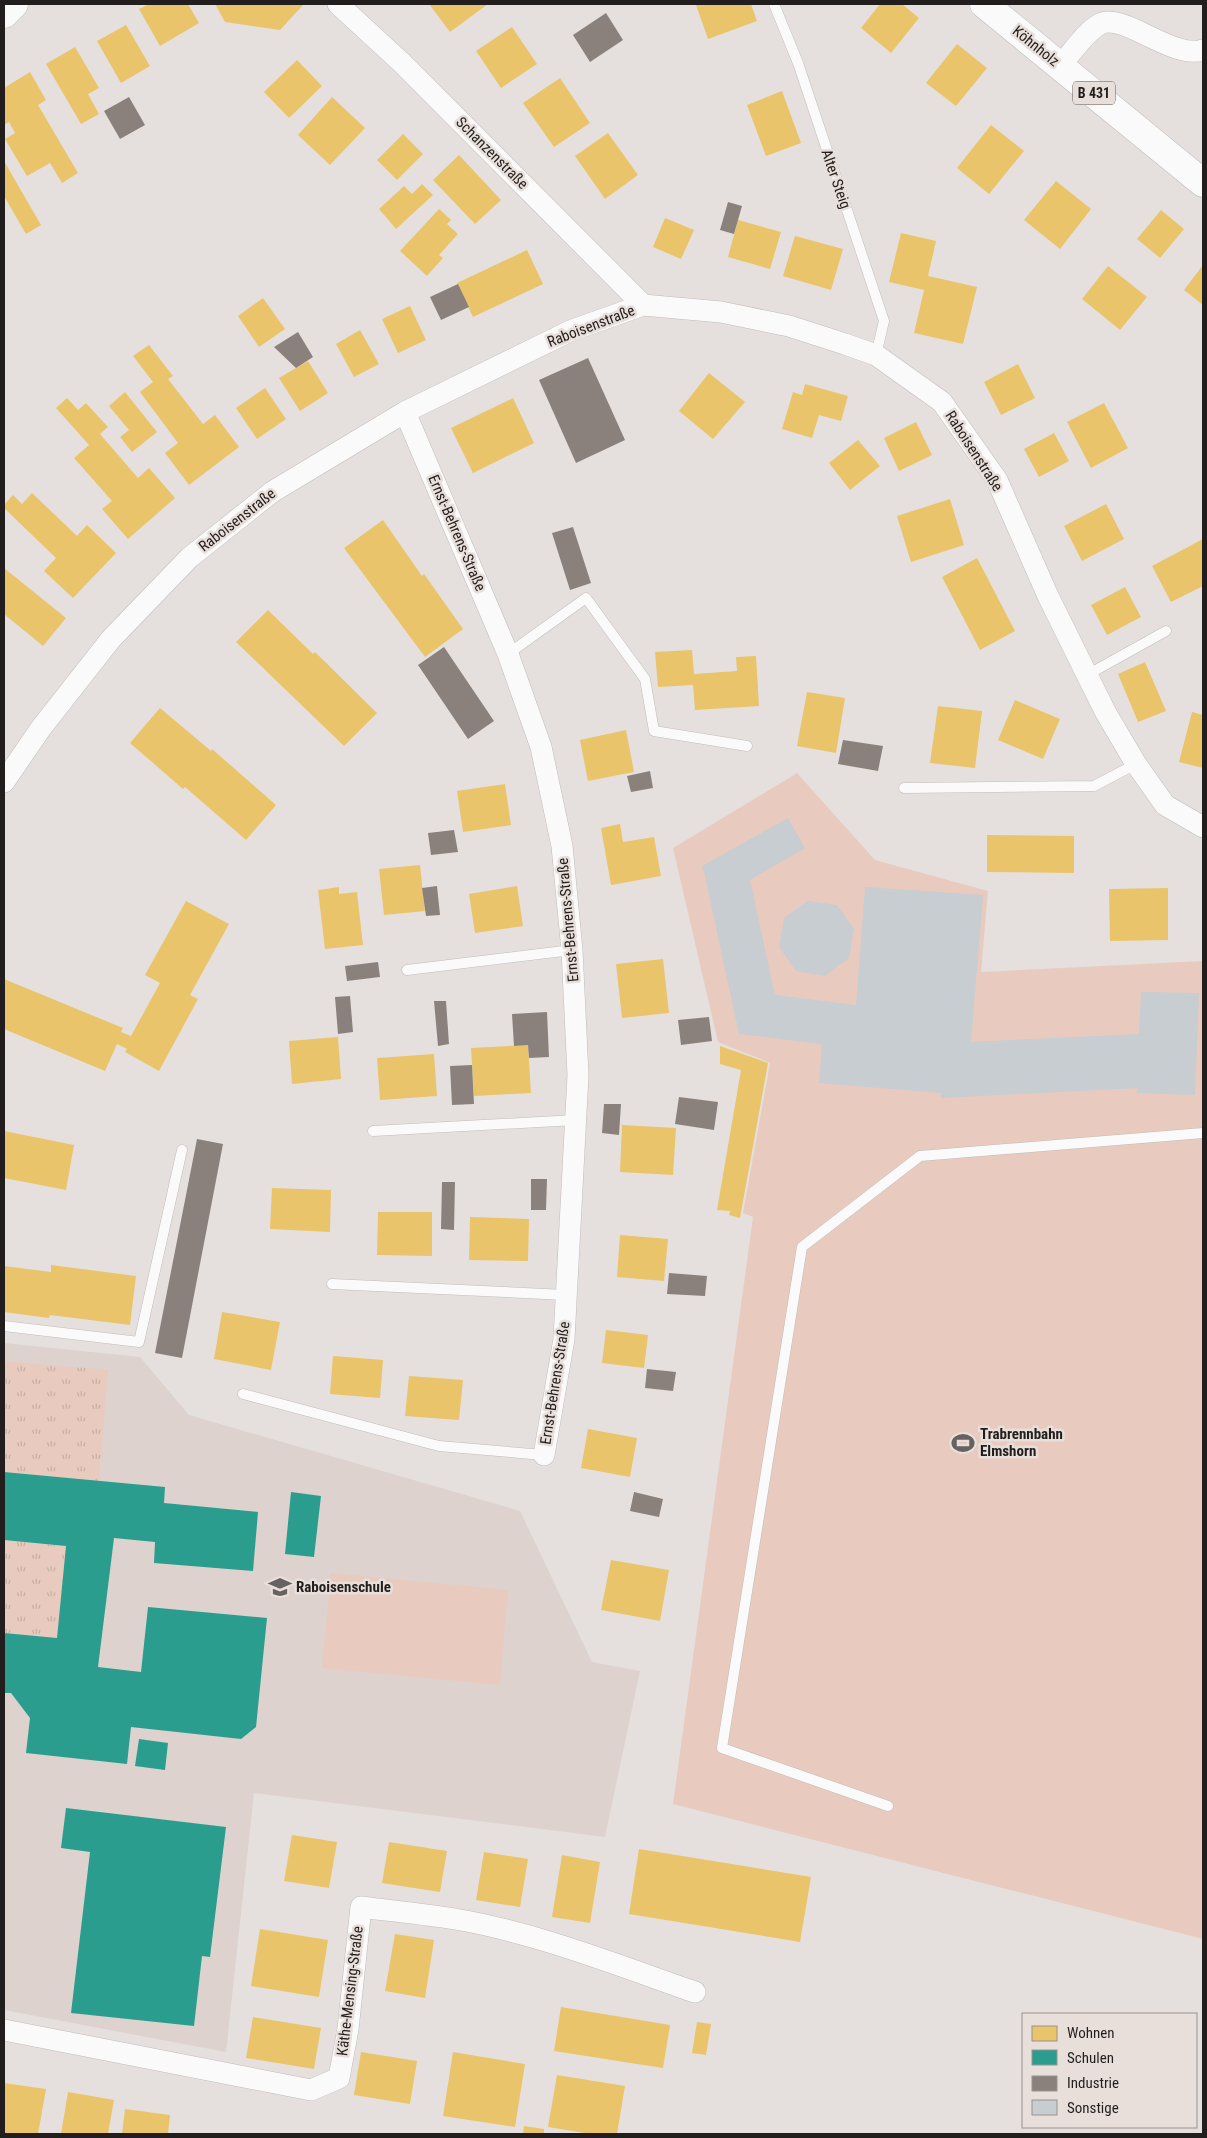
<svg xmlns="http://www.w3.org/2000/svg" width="1207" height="2138" font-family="'Roboto Condensed',sans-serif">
	<defs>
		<pattern id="grass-tufts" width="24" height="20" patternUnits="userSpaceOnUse" patternTransform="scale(1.25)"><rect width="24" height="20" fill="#e8cbbe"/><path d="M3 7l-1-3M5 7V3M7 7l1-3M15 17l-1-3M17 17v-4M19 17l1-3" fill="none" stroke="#c7aea3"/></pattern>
	</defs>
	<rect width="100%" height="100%" fill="#e5e0de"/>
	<!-- built -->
	<path fill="#ddd2cd" d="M 4,1343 L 140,1357 L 189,1415 L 520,1511 L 592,1662 L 640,1671 L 605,1837 L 254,1793 L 226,2052 L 4,2010 Z"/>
	<!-- grass -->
	<path fill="url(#grass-tufts)" d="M 4,1361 L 108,1370 L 99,1481 L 4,1472 Z
		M 4,1540 L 66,1546 L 57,1638 L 4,1633 Z"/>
	<!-- pitch -->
	<path fill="#e8cbbe" d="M 797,773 L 875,860 L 988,891 L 981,972 L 1203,961 L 1203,1939 L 673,1804 L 753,1217 L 743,1213 L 770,1063 L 718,1042 L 673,848 Z
		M 331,1573 L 508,1590 L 500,1685 L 322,1668 Z"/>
	<!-- homes -->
	<path fill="#e9c46a" d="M 149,4 L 188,4 L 199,23 L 160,46 L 139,9 Z
		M 215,4 L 302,4 L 303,5 L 280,30 L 225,22 Z
		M 429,4 L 488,4 L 450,32 Z
		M 699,4 L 751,4 L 757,21 L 708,39 L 696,5 Z
		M 880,4 L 902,4 L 919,18 L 891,53 L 861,28 Z
		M 126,25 L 150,66 L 121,83 L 97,41 Z
		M 512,27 L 537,64 L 501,88 L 476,51 Z
		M 957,44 L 987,68 L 956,106 L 926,83 Z
		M 75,47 L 99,88 L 88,94 L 99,114 L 81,124 L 46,64 Z
		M 297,60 L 322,86 L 289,118 L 264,92 Z
		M 30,72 L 46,100 L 38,105 L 78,173 L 62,183 L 50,163 L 27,176 L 5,139 L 15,133 L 9,122 L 4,125 L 4,88 Z
		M 560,78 L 590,123 L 554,147 L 523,103 Z
		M 782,91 L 801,143 L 766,156 L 747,105 Z
		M 332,97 L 365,128 L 330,165 L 298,135 Z
		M 991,125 L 1024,151 L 989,194 L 957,168 Z
		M 608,133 L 638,175 L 605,199 L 575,156 Z
		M 403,134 L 423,154 L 397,180 L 377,160 Z
		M 459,155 L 501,200 L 475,224 L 433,180 Z
		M 4,161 L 41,225 L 26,234 L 4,196 Z
		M 1056,181 L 1091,209 L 1060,249 L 1024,220 Z
		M 422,184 L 433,195 L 396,229 L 379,209 L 404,186 L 412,194 Z
		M 439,209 L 451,220 L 447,224 L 458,234 L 439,255 L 443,258 L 427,276 L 400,251 Z
		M 1161,210 L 1184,229 L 1160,258 L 1137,239 Z
		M 665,218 L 694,230 L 681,259 L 653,247 Z
		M 738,220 L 781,232 L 770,269 L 728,257 Z
		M 901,233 L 936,241 L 928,276 L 977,287 L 963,344 L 914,333 L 924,290 L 889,282 Z
		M 795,236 L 843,249 L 831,290 L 783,276 Z
		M 527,250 L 543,284 L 473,317 L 457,283 Z
		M 1203,265 L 1203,305 L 1184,290 Z
		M 1108,266 L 1147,297 L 1120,330 L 1082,299 Z
		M 263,298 L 285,329 L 259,347 L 238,316 Z
		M 410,306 L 426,340 L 398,353 L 382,319 Z
		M 360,330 L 379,364 L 354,377 L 336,344 Z
		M 149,345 L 173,376 L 168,379 L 203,424 L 215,415 L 239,447 L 189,485 L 165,453 L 178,443 L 140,392 L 153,382 L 133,356 Z
		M 308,361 L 328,393 L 300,411 L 279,378 Z
		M 1018,364 L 1035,398 L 1001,415 L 984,382 Z
		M 709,373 L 745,402 L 713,439 L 679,411 Z
		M 805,384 L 848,396 L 841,421 L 819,415 L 812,438 L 782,429 L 793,392 L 802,395 Z
		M 265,388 L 286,419 L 257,439 L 236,408 Z
		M 125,392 L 157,432 L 132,452 L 120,437 L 129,430 L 109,406 Z
		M 67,398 L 78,410 L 86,403 L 108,427 L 100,434 L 138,478 L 149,468 L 175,498 L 128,539 L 102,509 L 112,501 L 74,458 L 89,445 L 56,408 Z
		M 513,398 L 534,443 L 473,473 L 451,428 Z
		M 1104,403 L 1128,448 L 1091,468 L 1067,422 Z
		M 916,422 L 932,455 L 899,471 L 884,438 Z
		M 1054,433 L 1069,461 L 1039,477 L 1024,449 Z
		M 858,440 L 880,466 L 850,490 L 829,463 Z
		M 32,493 L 77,536 L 87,525 L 116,553 L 73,598 L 44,571 L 56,558 L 4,508 L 4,505 L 13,495 L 22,504 Z
		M 950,499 L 964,545 L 911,562 L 897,516 Z
		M 1106,504 L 1124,539 L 1082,561 L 1064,526 Z
		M 383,520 L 422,576 L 424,574 L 463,629 L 425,657 L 344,548 Z
		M 1203,539 L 1203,586 L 1171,602 L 1152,566 Z
		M 977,558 L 1015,631 L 980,650 L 942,577 Z
		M 4,568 L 66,618 L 43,646 L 4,614 Z
		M 1125,587 L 1141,617 L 1107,635 L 1091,605 Z
		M 268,610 L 313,654 L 315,652 L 377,713 L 344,746 L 236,642 Z
		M 692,650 L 694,674 L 737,671 L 736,657 L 756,656 L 759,706 L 695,710 L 693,685 L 658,687 L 655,652 Z
		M 1145,662 L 1166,711 L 1138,722 L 1118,674 Z
		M 807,692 L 845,698 L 836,753 L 797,746 Z
		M 1015,700 L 1060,719 L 1043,759 L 998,740 Z
		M 938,706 L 982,711 L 975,768 L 930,763 Z
		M 160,708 L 211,751 L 212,749 L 276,805 L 246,840 L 185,787 L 183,789 L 130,743 Z
		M 1192,712 L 1203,715 L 1203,768 L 1179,762 Z
		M 626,730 L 634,772 L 588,781 L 580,740 Z
		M 505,784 L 511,825 L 463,832 L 457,791 Z
		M 620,824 L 623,842 L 654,837 L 661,876 L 611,885 L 601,828 Z
		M 987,835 L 1074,836 L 1074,873 L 987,872 Z
		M 420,865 L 425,911 L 384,915 L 379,869 Z
		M 517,886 L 523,926 L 475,933 L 469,894 Z
		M 339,887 L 339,894 L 357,892 L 363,945 L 325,949 L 318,890 Z
		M 1168,888 L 1168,940 L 1110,941 L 1109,889 Z
		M 186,901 L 229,924 L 190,995 L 198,999 L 159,1071 L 125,1052 L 127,1049 L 117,1044 L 105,1071 L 4,1029 L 4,979 L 123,1028 L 121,1032 L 131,1036 L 160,983 L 145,975 Z
		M 663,959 L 669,1013 L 622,1018 L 616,964 Z
		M 338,1037 L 341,1079 L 292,1084 L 289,1041 Z
		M 528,1045 L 531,1093 L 474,1096 L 471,1048 Z
		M 720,1046 L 768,1063 L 740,1218 L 729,1215 L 730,1211 L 717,1210 L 741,1070 L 720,1064 Z
		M 434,1054 L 437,1096 L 380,1100 L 377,1058 Z
		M 622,1125 L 676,1128 L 673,1175 L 620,1172 Z
		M 4,1131 L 74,1145 L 66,1190 L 4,1178 Z
		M 272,1188 L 331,1190 L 330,1232 L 270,1229 Z
		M 378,1212 L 432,1212 L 432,1256 L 377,1255 Z
		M 470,1217 L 529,1219 L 528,1261 L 469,1260 Z
		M 620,1235 L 668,1239 L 664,1281 L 617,1277 Z
		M 51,1265 L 136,1276 L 130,1325 L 50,1315 L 49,1318 L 4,1312 L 4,1266 L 51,1272 Z
		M 222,1312 L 280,1322 L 271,1370 L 214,1359 Z
		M 606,1330 L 648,1335 L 644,1368 L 602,1363 Z
		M 333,1356 L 383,1360 L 380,1398 L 330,1394 Z
		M 409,1376 L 463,1380 L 459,1420 L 405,1416 Z
		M 588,1429 L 637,1438 L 630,1477 L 581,1468 Z
		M 611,1560 L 669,1570 L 660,1621 L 601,1610 Z
		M 292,1835 L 337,1842 L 329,1888 L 284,1881 Z
		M 389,1842 L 447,1851 L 440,1892 L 382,1883 Z
		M 639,1849 L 811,1877 L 800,1942 L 629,1914 Z
		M 484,1852 L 528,1859 L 520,1907 L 476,1900 Z
		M 562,1855 L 600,1862 L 590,1923 L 552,1917 Z
		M 260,1929 L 328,1940 L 319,1997 L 251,1986 Z
		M 395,1934 L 434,1940 L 425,1998 L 385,1991 Z
		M 561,2007 L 670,2025 L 663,2068 L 554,2051 Z
		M 253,2017 L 321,2028 L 314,2069 L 246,2058 Z
		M 697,2022 L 711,2024 L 706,2055 L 692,2053 Z
		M 361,2052 L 417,2061 L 410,2104 L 354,2095 Z
		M 453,2052 L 525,2064 L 515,2127 L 443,2116 Z
		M 557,2075 L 625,2086 L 617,2134 L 591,2134 L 548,2127 Z
		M 4,2083 L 46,2089 L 38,2134 L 4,2134 Z
		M 68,2092 L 114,2100 L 108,2134 L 61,2134 Z
		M 125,2109 L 170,2115 L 168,2134 L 122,2134 Z
		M 524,2126 L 544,2129 L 544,2134 L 523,2134 Z"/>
	<!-- schools -->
	<path fill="#2a9d8f" d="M 4,1472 L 165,1487 L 164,1503 L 258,1512 L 253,1571 L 154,1563 L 155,1542 L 114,1538 L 98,1667 L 141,1672 L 148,1607 L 267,1618 L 256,1727 L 241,1739 L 131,1727 L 127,1764 L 26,1753 L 30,1718 L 11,1693 L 4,1693 L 4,1633 L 57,1638 L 66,1546 L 4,1540 Z
		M 291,1492 L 321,1496 L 314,1557 L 285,1554 Z
		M 139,1739 L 168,1743 L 165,1770 L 135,1766 Z
		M 66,1808 L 226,1827 L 210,1957 L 202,1956 L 194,2026 L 71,2013 L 90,1852 L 61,1848 Z"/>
	<!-- industry -->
	<path fill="#8a817c" d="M 606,13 L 623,40 L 590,62 L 573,35 Z
		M 129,97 L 145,125 L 120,139 L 104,111 Z
		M 728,202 L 742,206 L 734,234 L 720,230 Z
		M 458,284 L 469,307 L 441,320 L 430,297 Z
		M 298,332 L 313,357 L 296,368 L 274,347 Z
		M 588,358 L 625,440 L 576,463 L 539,380 Z
		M 573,527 L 591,583 L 570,590 L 552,533 Z
		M 444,647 L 494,721 L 468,739 L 418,665 Z
		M 843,740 L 883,746 L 878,771 L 838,764 Z
		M 650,771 L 653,788 L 631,792 L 627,776 Z
		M 454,830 L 458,852 L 431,855 L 428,833 Z
		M 437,886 L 440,915 L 426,916 L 422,888 Z
		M 378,962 L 380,977 L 347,981 L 345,966 Z
		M 350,996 L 353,1032 L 338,1034 L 335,997 Z
		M 434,1001 L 446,1001 L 449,1044 L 438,1046 Z
		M 547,1012 L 549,1057 L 529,1058 L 528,1045 L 514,1046 L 512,1014 Z
		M 709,1017 L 712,1041 L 681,1045 L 678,1020 Z
		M 472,1065 L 474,1104 L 452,1105 L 450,1066 Z
		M 679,1097 L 718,1102 L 714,1130 L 675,1124 Z
		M 604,1104 L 621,1104 L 619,1135 L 602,1133 Z
		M 197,1139 L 223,1144 L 182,1358 L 155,1353 Z
		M 531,1179 L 547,1179 L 546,1210 L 531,1210 Z
		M 442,1182 L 455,1182 L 454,1230 L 441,1229 Z
		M 669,1273 L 707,1276 L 705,1296 L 667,1294 Z
		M 647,1369 L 676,1372 L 673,1391 L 645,1388 Z
		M 634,1492 L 663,1499 L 659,1517 L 630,1511 Z"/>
	<!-- building -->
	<path fill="#c7cdd1" d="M 788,818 L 805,848 L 750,880 L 775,995 L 856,1005 L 865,887 L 983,895 L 971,1042 L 1139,1034 L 1141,992 L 1199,993 L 1195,1095 L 1137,1093 L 1138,1088 L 941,1098 L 941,1093 L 819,1083 L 822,1044 L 739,1034 L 704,872 L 702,866 Z
		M 808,901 L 837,905 L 854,929 L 849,958 L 825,976 L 796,971 L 779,947 L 784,918 Z"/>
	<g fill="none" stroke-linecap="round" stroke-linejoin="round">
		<defs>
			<path id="lane" d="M 774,4 L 798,63 L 884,321 L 876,355
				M 508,654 L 586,598 L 645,679 L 654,731 L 747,746
				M 1087,675 L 1166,631
				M 904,788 L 1094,786 L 1136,764
				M 407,970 L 572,950
				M 373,1131 L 576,1120
				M 332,1284 L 566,1295
				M 4,1326 L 139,1342 L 182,1150
				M 243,1394 L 439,1446 L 544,1455
				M 888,1806 L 722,1748 L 802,1247 L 920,1156 L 1203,1133"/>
			<path id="street" d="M 338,4 L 402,63 L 643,305
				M 1060,66 C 1071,54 1086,31 1100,24 C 1123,12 1173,60 1203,50
				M 405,412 L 508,654 L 541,747 L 562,846 L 572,950 L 578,1075 L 564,1339 L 544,1455
				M 4,782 L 41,728 L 111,639 L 189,558 L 272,492 L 405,412 L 570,331 L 643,305 L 721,312 L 789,326 L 845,344 L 876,355 L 942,402 L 997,480 L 1048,596 L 1087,675 L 1106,713 L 1136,764 L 1165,805 L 1203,827
				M 4,2030 L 311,2090 L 339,2078 L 348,2029 L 361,1907 C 392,1911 424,1914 455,1919 C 537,1933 617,1965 695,1992"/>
			<path id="secondary" d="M 4,14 L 14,4"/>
			<path id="primary" d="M 984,4 L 1203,183"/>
		</defs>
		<!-- lane casing -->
		<use href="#lane" stroke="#c0bcba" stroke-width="11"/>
		<!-- street casing -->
		<use href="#street" stroke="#c0bcba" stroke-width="22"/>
		<!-- secondary casing -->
		<use href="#secondary" stroke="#c0bcba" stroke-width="29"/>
		<!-- primary casing -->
		<use href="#primary" stroke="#c0bcba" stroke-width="29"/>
		<!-- lane -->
		<use href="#lane" stroke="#fbfafa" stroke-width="10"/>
		<!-- street -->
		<use href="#street" stroke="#fbfafa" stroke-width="21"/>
		<!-- secondary -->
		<use href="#secondary" stroke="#fbfafa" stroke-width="28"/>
		<!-- primary -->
		<use href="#primary" stroke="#fbfafa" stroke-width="28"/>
	</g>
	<!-- icons -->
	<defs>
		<symbol id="stadium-bare" viewBox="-9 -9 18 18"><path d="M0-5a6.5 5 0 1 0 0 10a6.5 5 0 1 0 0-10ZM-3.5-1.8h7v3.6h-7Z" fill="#666261" stroke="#e8dfdb" stroke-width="2.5" paint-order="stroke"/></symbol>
		<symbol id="school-bare" viewBox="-9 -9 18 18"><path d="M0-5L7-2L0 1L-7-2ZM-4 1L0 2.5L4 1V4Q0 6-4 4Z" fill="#666261" stroke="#e8dfdb" stroke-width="2.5" paint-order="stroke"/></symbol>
	</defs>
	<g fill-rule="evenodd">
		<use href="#stadium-bare" x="947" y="1427" width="32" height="32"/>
		<use href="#school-bare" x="264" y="1571" width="32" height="32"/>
	</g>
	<g text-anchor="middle" stroke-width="5" stroke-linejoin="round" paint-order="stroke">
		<!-- shield labels -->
		<rect fill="#e8dfdb" stroke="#5d5856" stroke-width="1" x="1073" y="81.5" width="42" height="23" rx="4"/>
		<g font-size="14" font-weight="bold" fill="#211e1d">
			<text x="1094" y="98">B 431</text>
		</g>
		<!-- street labels -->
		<g font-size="15" fill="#211e1d" stroke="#e8dfdb">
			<text transform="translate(1036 46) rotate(39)" y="5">Köhnholz</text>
			<text transform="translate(492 153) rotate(45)" y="5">Schanzenstraße</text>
			<text transform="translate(836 179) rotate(71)" y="5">Alter Steig</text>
			<text transform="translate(591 326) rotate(-21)" y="5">Raboisenstraße</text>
			<text transform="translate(974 451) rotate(57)" y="5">Raboisenstraße</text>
			<text transform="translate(237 520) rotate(-38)" y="5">Raboisenstraße</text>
			<text transform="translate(457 533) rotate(67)" y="5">Ernst-Behrens-Straße</text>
			<text transform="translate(568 920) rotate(-95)" y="5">Ernst-Behrens-Straße</text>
			<text transform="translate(555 1383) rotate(-81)" y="5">Ernst-Behrens-Straße</text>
			<text transform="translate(350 1991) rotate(-83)" y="5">Käthe-Mensing-Straße</text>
		</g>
		<!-- poi labels -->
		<g font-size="15" font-weight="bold" fill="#211e1d" stroke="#e8dfdb" text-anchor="start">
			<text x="980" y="1439">Trabrennbahn<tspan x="980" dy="17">Elmshorn</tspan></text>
			<text x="296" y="1592">Raboisenschule</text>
		</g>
	</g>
	<!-- border -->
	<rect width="1207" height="2138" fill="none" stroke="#211e1d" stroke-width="10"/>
	<!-- legend -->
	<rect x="1022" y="2013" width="175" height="115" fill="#e8dfdb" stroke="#98928f"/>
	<rect x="1032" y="2026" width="25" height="15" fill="#e9c46a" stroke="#98928f"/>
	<text x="1067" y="2038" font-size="15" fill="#211e1d">Wohnen</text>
	<rect x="1032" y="2050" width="25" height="15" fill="#2a9d8f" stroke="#98928f"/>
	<text x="1067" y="2063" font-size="15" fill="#211e1d">Schulen</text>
	<rect x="1032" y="2076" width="25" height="15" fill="#8a817c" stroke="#98928f"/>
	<text x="1067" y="2088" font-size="15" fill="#211e1d">Industrie</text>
	<rect x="1032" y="2100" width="25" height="15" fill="#c7cdd1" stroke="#98928f"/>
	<text x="1067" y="2113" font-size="15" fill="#211e1d">Sonstige</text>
</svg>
